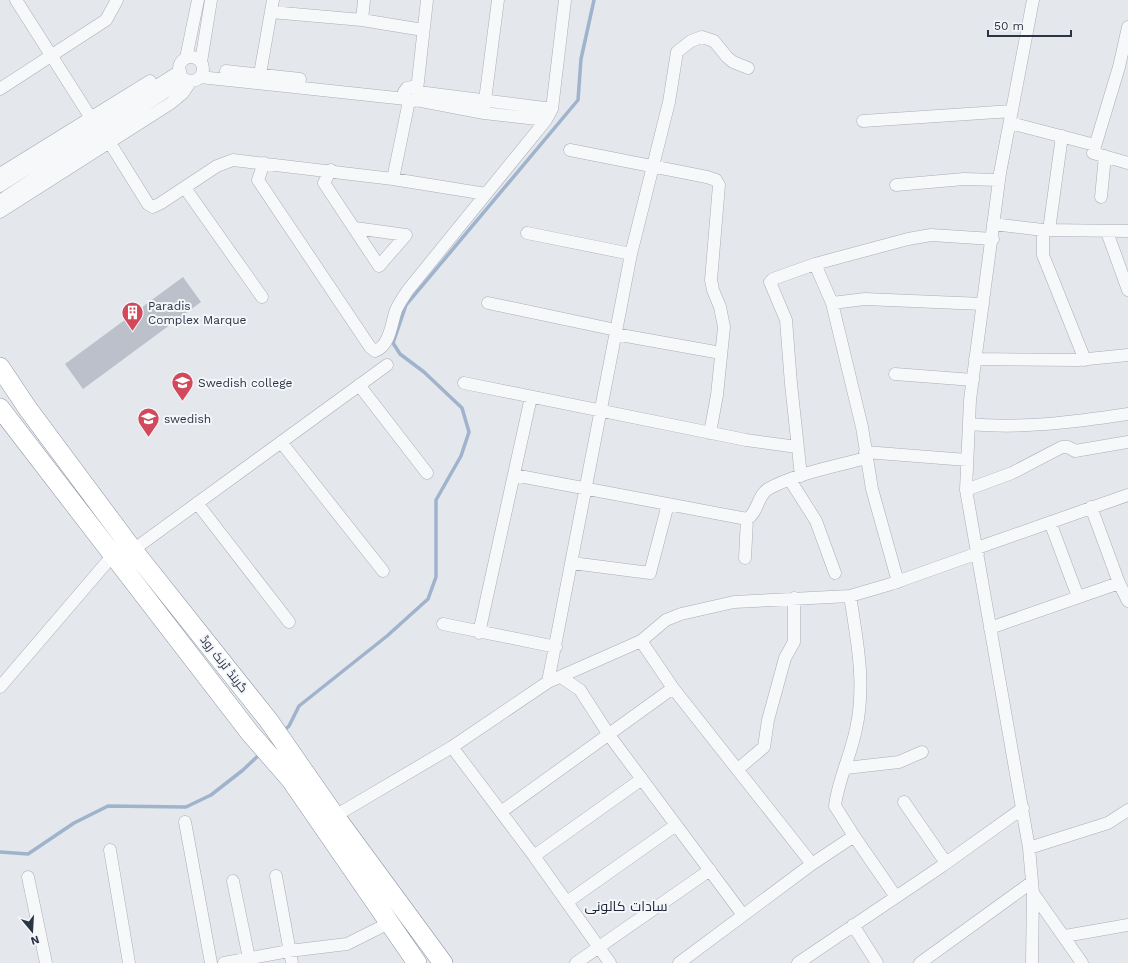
<svg xmlns="http://www.w3.org/2000/svg" width="1128" height="963" font-family="'Work Sans',Cairo,sans-serif">
	<rect width="100%" height="100%" fill="#e4e7ec"/>
	<g fill="none" stroke-linecap="round" stroke-linejoin="round">
		<!-- stream -->
		<path stroke="#9fb4cc" stroke-width="3.5" d="M 282,732 L 289,726 L 299,706 L 387,636 L 428,599 L 436,577 L 436,500 L 461,456 L 469,432 L 462,408 L 424,372 L 400,354 L 393,343 L 406,305 L 578,100 L 581,59 L 594,0
			M 0,852 L 28,854 L 74,823 L 108,806 L 186,807 L 211,795 L 243,770 L 261,753"/>
	</g>
	<!-- building -->
	<path fill="#bbc0ca" d="M 183,277 L 201,302 L 83,389 L 65,364 Z"/>
	<g fill="none" stroke-linecap="round" stroke-linejoin="round">
		<defs>
			<path id="minor" d="M 16,0 L 91,118
				M 271,12 L 362,20 L 417,29
				M 362,20 L 364,0
				M 1128,27 L 1119,67 L 1093,153 L 1128,163
				M179 69a12 12 0 1 1 24 0a12 12 0 1 1-24 0Z
				M 186,58 L 198,0
				M 201,62 L 211,0
				M 226,71 L 300,79
				M 260,74 L 273,0
				M 200,77 L 406,99
				M 0,89 L 106,20 L 117,0
				M 417,90 L 412,87 L 407,88 L 404,92 L 406,99 L 409,101 L 414,101 L 418,95 L 417,90 L 427,0
				M 418,92 L 552,109
				M 416,100 L 484,113 L 546,120
				M 484,108 L 498,0
				M 863,121 L 1012,111
				M 1010,123 L 1095,145
				M 110,143 L 148,204 L 153,207 L 161,203 L 217,166 L 233,160 L 393,179 L 486,194
				M 570,150 L 707,177 L 716,180 L 719,185 L 711,280 L 713,290 L 720,307 L 724,327 L 717,395 L 710,433
				M 264,163 L 258,180 L 370,347 L 375,351 C 390,346 391,324 396,310 C 399,303 404,296 408,290 L 546,120 L 552,109 L 565,0
				M 331,170 L 324,183 L 379,266 L 406,235 L 355,228
				M 0,174 L 150,81
				M 393,179 L 409,101
				M 896,185 L 964,179 L 999,180
				M 0,186 L 180,71
				M 185,188 L 262,297
				M 1101,197 L 1105,156
				M 0,201 L 185,79
				M 0,212 L 171,103 L 183,93 L 191,81
				M 993,224 L 1043,230 L 1128,231
				M 1043,230 L 1043,255 L 1085,360
				M 1049,230 L 1062,136
				M 1107,232 L 1128,290
				M 527,233 L 631,254
				M 815,264 L 832,303 L 862,427 L 872,489 L 898,582
				M 488,303 L 616,330
				M 832,303 L 865,299 L 983,304
				M 615,334 L 721,353
				M 975,359 L 1078,360 L 1128,355
				M 895,374 L 973,380
				M 464,383 L 746,440 L 797,447
				M 359,385 L 427,473
				M 969,424 C 1022,429 1075,422 1128,414
				M 281,442 L 383,571
				M 865,452 L 967,460
				M 514,475 L 747,519 C 758,513 757,496 768,489 C 797,473 834,467 866,458
				M 801,476 L 791,384 L 786,320 L 770,282 L 773,279 L 815,264 L 908,239 L 931,235 L 993,239
				M 790,480 L 816,521 L 835,573
				M 966,490 L 1012,473 L 1062,447 L 1068,447 L 1075,451 L 1128,442
				M 197,503 L 289,622
				M 1091,507 L 1119,583 L 1128,601
				M 1050,522 L 1078,597
				M 977,548 L 1128,495
				M 133,550 L 387,365
				M 745,558 L 747,519
				M 572,563 L 650,573 L 668,504
				M 443,624 L 556,647
				M 990,628 L 1119,583
				M 479,633 L 531,397
				M 641,641 L 673,688 L 812,864
				M 561,677 L 580,690 L 609,735 L 743,915
				M 548,682 L 641,641 L 666,620 L 681,614 L 734,602 L 850,596 L 891,584 L 978,553
				M 0,687 L 113,555
				M 452,747 L 534,856 L 610,963
				M 846,768 L 899,762 L 922,752
				M 738,769 L 764,747 L 768,720 L 785,658 L 794,642 L 794,598
				M 904,802 L 946,863
				M 501,812 L 673,688
				M 335,816 L 452,747 L 548,682 L 631,254 L 669,102 L 677,52 L 691,41 L 702,37 L 714,41 L 727,57 L 733,62 L 748,68
				M 185,822 L 211,963
				M 854,836 L 896,897
				M 1029,848 L 1108,823 L 1128,810
				M 110,850 L 129,963
				M 534,856 L 642,779
				M 276,876 L 292,963
				M 28,877 L 46,963
				M 233,881 L 250,963
				M 1033,893 L 1082,963
				M 567,902 L 676,825
				M 853,925 L 877,963
				M 1065,936 L 1128,925
				M 224,963 L 289,951 L 347,944 L 389,923
				M 576,963 L 710,870
				M 679,963 L 812,864 L 854,836 L 835,806 C 838,780 851,755 856,729 C 866,685 857,640 850,596
				M 798,963 L 942,866 L 1023,808
				M 920,963 L 1032,882
				M 1032,963 L 1033,893 L 1029,848 L 966,490 L 970,400 L 1000,173 L 1033,0"/>
			<path id="trunk" d="M 0,367 L 28,409 L 133,550 L 269,721 L 335,816 L 443,963
				M 0,408 L 250,733 L 291,780 L 417,963"/>
		</defs>
		<!-- minor casing -->
		<use href="#minor" stroke="#a9aeb7" stroke-width="13"/>
		<!-- trunk casing -->
		<use href="#trunk" stroke="#8b94a3" stroke-width="20"/>
		<!-- minor -->
		<use href="#minor" stroke="#f7f8fa" stroke-width="12"/>
		<!-- trunk -->
		<use href="#trunk" stroke="#fff" stroke-width="19"/>
	</g>
	<!-- icons -->
	<defs>
		<symbol id="building-pin" viewBox="-11 -11 22 30"><path d="M0 17L-7.5 6A9.5 9.5 0 1 1 7.5 6Z" fill="#d1495b" stroke="#f4f6f9"/><path d="M-4-6H4V6H1V3H-1V6H-4ZM-2.5-4.3h1.7v1.8h-1.7ZM.8-4.3h1.7v1.8H.8ZM-2.5-1h1.7V.8h-1.7ZM.8-1h1.7V.8H.8Z" fill="#fff"/></symbol>
		<symbol id="university-pin" viewBox="-11 -11 22 30"><path d="M0 17L-7.5 6A9.5 9.5 0 1 1 7.5 6Z" fill="#d1495b" stroke="#f4f6f9"/><path d="M0-5L7-2L0 1L-7-2ZM-4 1L0 2.5L4 1V4Q0 6-4 4Z" fill="#fff"/></symbol>
	</defs>
	<g fill-rule="evenodd">
		<use href="#building-pin" x="120" y="300" width="25" height="34"/>
		<use href="#university-pin" x="170" y="370" width="25" height="34"/>
		<use href="#university-pin" x="136" y="406" width="25" height="34"/>
	</g>
	<g text-anchor="middle" stroke-width="4" stroke-linejoin="round" paint-order="stroke">
		<!-- poi labels -->
		<g font-size="12" fill="#2b3445" stroke="#f4f6f9" text-anchor="start">
			<text x="148" y="310">Paradis<tspan x="148" dy="14">Complex Marque</tspan></text>
			<text x="198" y="387">Swedish college</text>
			<text x="164" y="423">swedish</text>
		</g>
		<!-- street labels -->
		<g font-size="12" fill="#2b3445" stroke="#f4f6f9">
			<text transform="translate(224 664) rotate(52)" y="4">گرینڈ ٹرنک روڈ</text>
		</g>
		<!-- quarter labels -->
		<g font-size="14" fill="#1d2536" stroke="#f4f6f9">
			<text x="626" y="911">سادات کالونی</text>
		</g>
	</g>
	<!-- north arrow -->
	<g transform="translate(32 931) rotate(162)" stroke="#f4f6f9" stroke-width="3" paint-order="stroke">
	<path d="M0-3L7 15L0 10L-7 15Z" fill="#2b3445"/>
	<text y="-6" font-size="11" font-weight="bold" text-anchor="middle" fill="#2b3445">N</text>
	</g>
	<!-- scale -->
	<path d="M988 30v6h83v-6" fill="none" stroke="#2b3445" stroke-width="2"/>
	<text x="994" y="30" font-size="12" fill="#2b3445" stroke="#f4f6f9" stroke-width="3" paint-order="stroke">50 m</text>
</svg>
